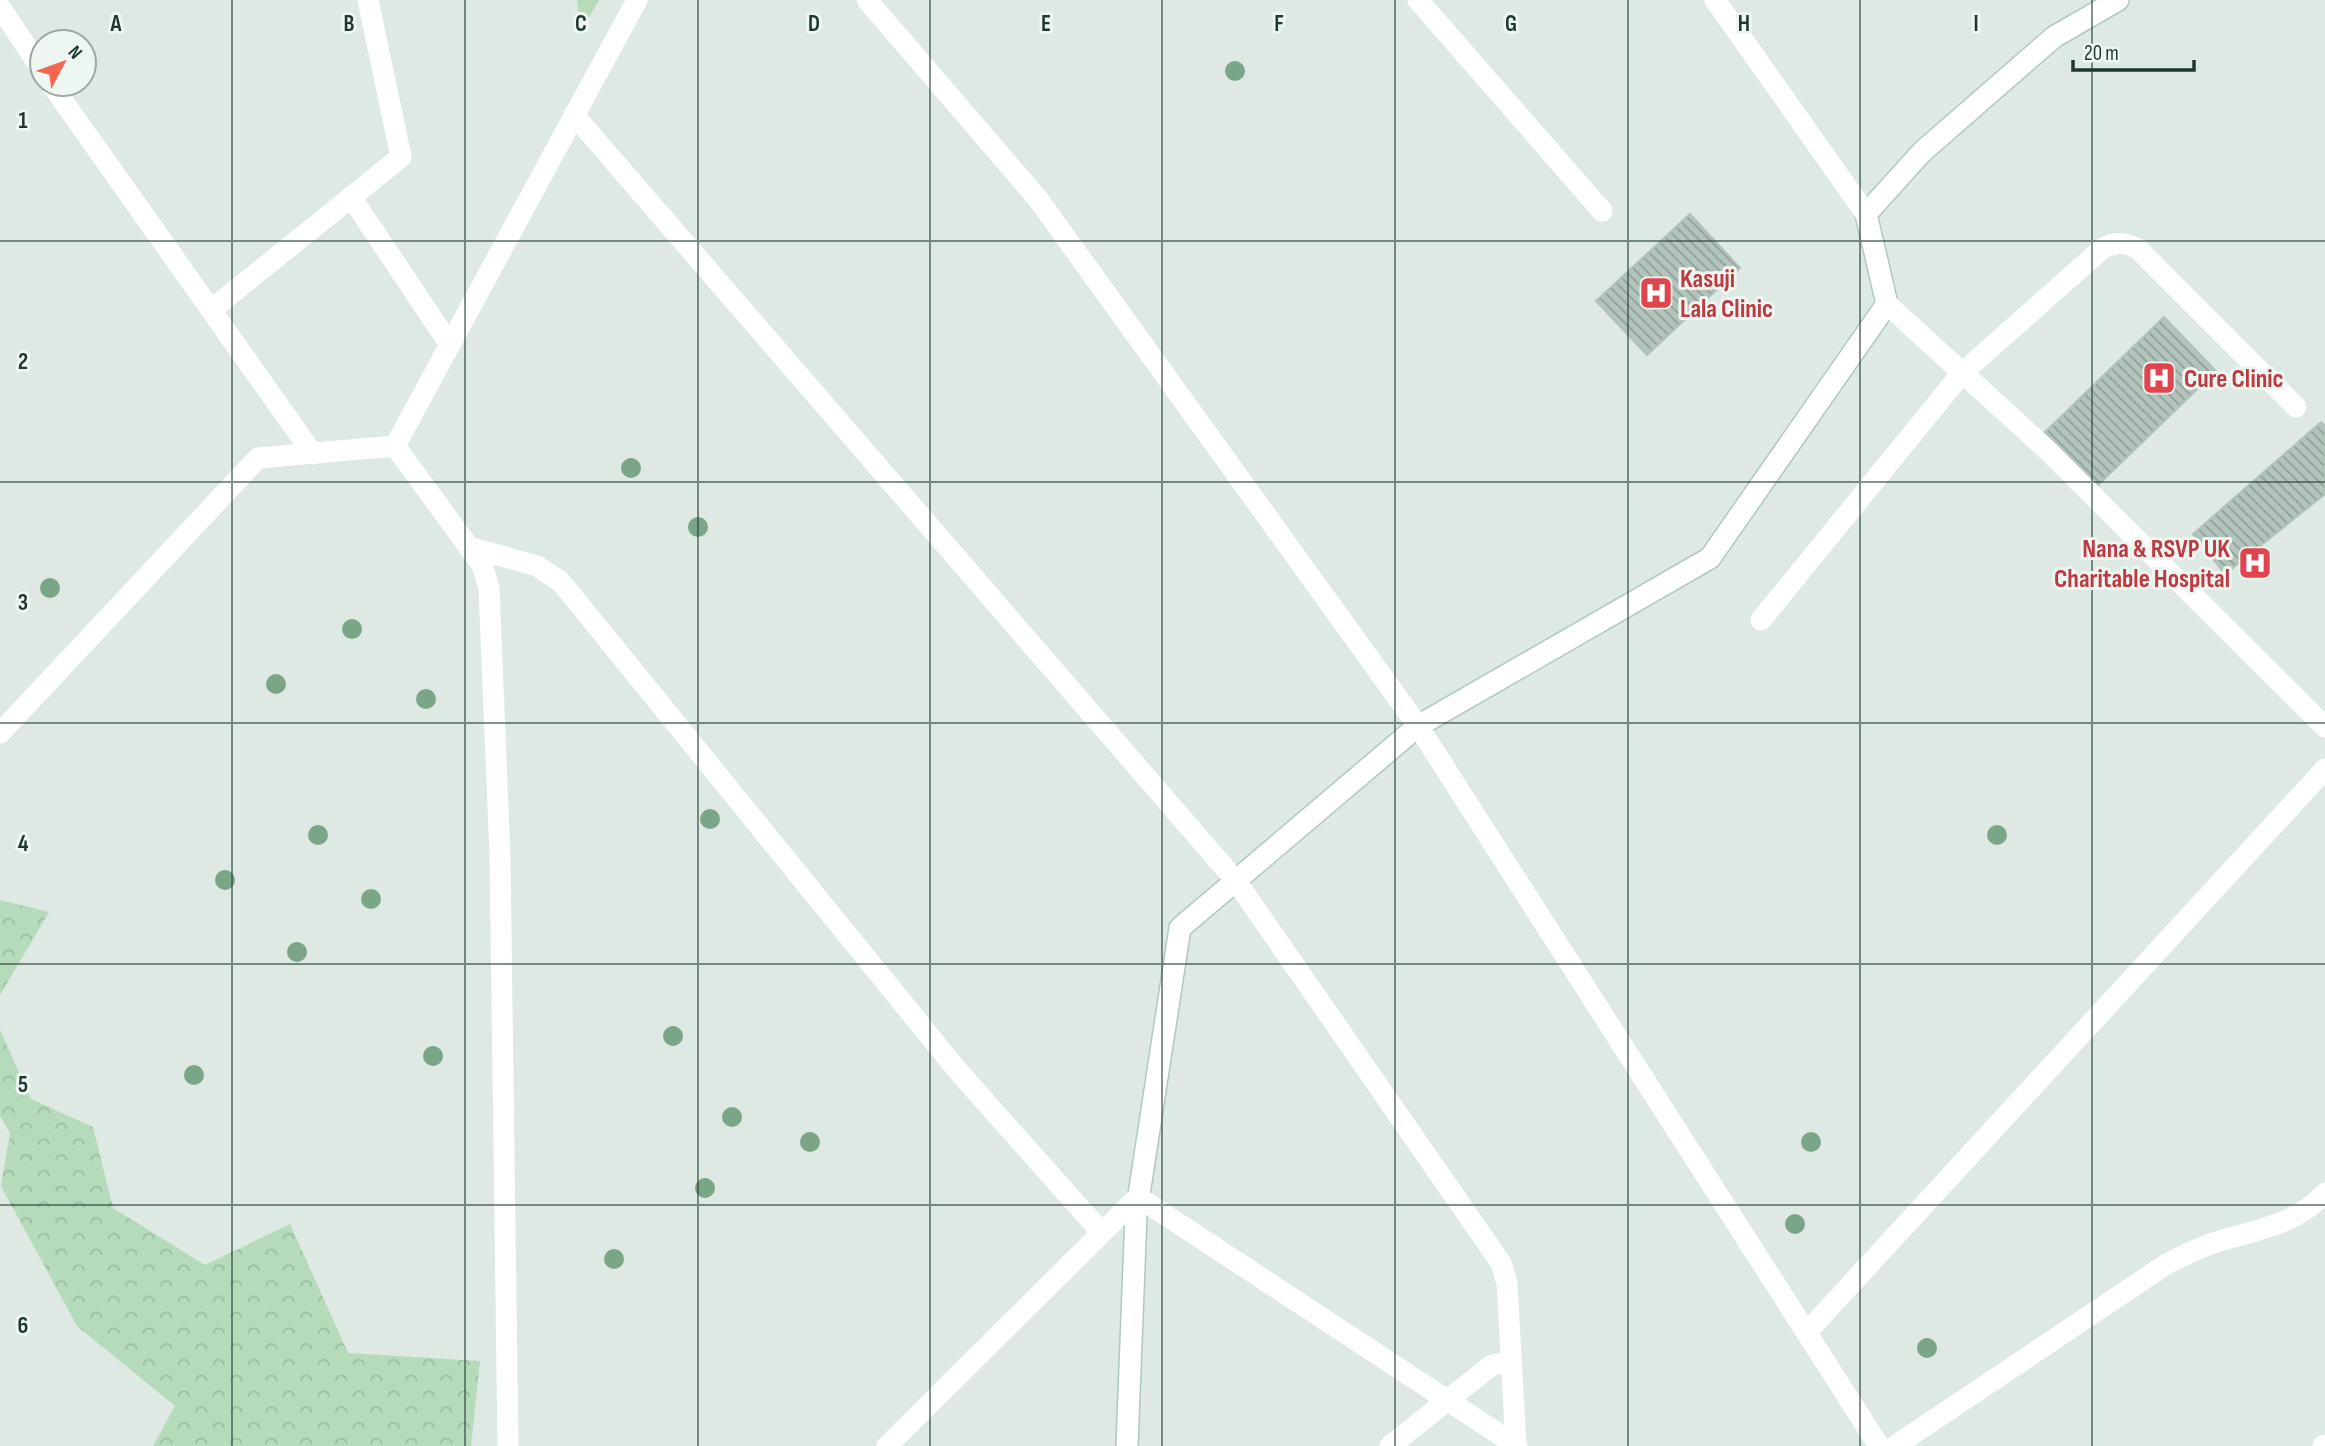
<svg xmlns="http://www.w3.org/2000/svg" width="2325" height="1446" font-family="'Sofia Sans Condensed',sans-serif">
	<defs>
		<pattern id="forest-crowns" width="20" height="18" patternUnits="userSpaceOnUse" patternTransform="scale(1.75)"><rect width="20" height="18" fill="#b5dbbb"/><path d="M2 6a3 3 0 1 1 6 0M12 15a3 3 0 1 1 6 0" fill="none" stroke="#9bbda1"/></pattern>
		<pattern id="building-back-hatch" width="6" height="6" patternUnits="userSpaceOnUse" patternTransform="scale(1.75)"><rect width="6" height="6" fill="#b2c4bb"/><path d="M-1 5l2 2M0 0l6 6M5-1l2 2" fill="none" stroke="#90a098"/></pattern>
	</defs>
	<rect width="100%" height="100%" fill="#dde9e2"/>
	<!-- forest -->
	<path fill="url(#forest-crowns)" d="M 577,0 L 599,0 L 581,31 Z
		M 0,900 L 49,912 L 0,995 Z
		M 0,1030 L 31,1099 L 93,1127 L 113,1208 L 205,1265 L 290,1224 L 348,1353 L 480,1361 L 471,1446 L 153,1446 L 175,1406 L 77,1326 L 1,1186 L 10,1133 L 0,1116 Z"/>
	<!-- building -->
	<path fill="url(#building-back-hatch)" stroke="#afc3b8" stroke-width="2" d="M 1690,214 L 1740,268 L 1647,355 L 1596,301 Z
		M 2164,317 L 2216,371 L 2096,487 L 2044,433 Z
		M 2321,422 L 2325,426 L 2325,494 L 2225,574 L 2193,534 Z"/>
	<g fill="none" stroke-linecap="round" stroke-linejoin="round">
		<defs>
			<path id="secondary" d="M 1127,1446 L 1136,1214 L 1180,928 L 1418,726 L 1710,558 L 1887,304 L 1866,214 L 1922,152 L 2054,37 L 2118,0"/>
		</defs>
		<!-- secondary casing -->
		<use href="#secondary" stroke="#b0c9bd" stroke-width="24"/>
		<!-- street -->
		<path stroke="#fff" stroke-width="21" d="M 867,0 L 1038,199 L 1418,726 L 1879,1446
			M 1418,0 L 1602,211
			M 1715,0 L 1866,214
			M 0,7 L 42,70
			M 51,84 L 313,454
			M 574,115 L 1236,881 L 1501,1263 L 1507,1283 L 1516,1446
			M 351,197 L 450,345
			M 1887,304 L 2045,448 L 2325,727
			M 211,310 L 401,157 L 368,0
			M 395,446 L 482,565 L 489,588 L 500,856 L 508,1446
			M 469,547 L 537,566 L 561,582 L 958,1071 L 1102,1233
			M 1761,620 L 1962,373 L 2103,248 C 2117,242 2125,242 2138,249 L 2296,407
			M 0,733 L 258,458 L 395,446 L 637,0
			M 1807,1332 L 2325,769
			M 887,1446 L 1138,1197 L 1517,1446
			M 1390,1446 L 1492,1365 L 1511,1362
			M 1895,1446 L 2165,1265 C 2182,1256 2198,1248 2216,1242 C 2255,1230 2296,1225 2325,1193
			M 2323,1446 L 2325,1445"/>
		<!-- secondary -->
		<use href="#secondary" stroke="#fff" stroke-width="21"/>
	</g>
	<!-- trees -->
	<g fill="#7aa687">
		<circle cx="1235" cy="71" r="10"/>
		<circle cx="631" cy="468" r="10"/>
		<circle cx="698" cy="527" r="10"/>
		<circle cx="50" cy="588" r="10"/>
		<circle cx="352" cy="629" r="10"/>
		<circle cx="276" cy="684" r="10"/>
		<circle cx="426" cy="699" r="10"/>
		<circle cx="710" cy="819" r="10"/>
		<circle cx="318" cy="835" r="10"/>
		<circle cx="1997" cy="835" r="10"/>
		<circle cx="225" cy="880" r="10"/>
		<circle cx="371" cy="899" r="10"/>
		<circle cx="297" cy="952" r="10"/>
		<circle cx="673" cy="1036" r="10"/>
		<circle cx="433" cy="1056" r="10"/>
		<circle cx="194" cy="1075" r="10"/>
		<circle cx="732" cy="1117" r="10"/>
		<circle cx="810" cy="1142" r="10"/>
		<circle cx="1811" cy="1142" r="10"/>
		<circle cx="705" cy="1188" r="10"/>
		<circle cx="1795" cy="1224" r="10"/>
		<circle cx="614" cy="1259" r="10"/>
		<circle cx="1927" cy="1348" r="10"/>
	</g>
	<!-- grid -->
	<path fill="none" stroke="#1f382f" stroke-width="2" stroke-opacity="0.55" d="M 232,0 L 232,1446M 465,0 L 465,1446M 698,0 L 698,1446M 930,0 L 930,1446M 1162,0 L 1162,1446M 1395,0 L 1395,1446M 1628,0 L 1628,1446M 1860,0 L 1860,1446M 2092,0 L 2092,1446M 0,241 L 2325,241M 0,482 L 2325,482M 0,723 L 2325,723M 0,964 L 2325,964M 0,1205 L 2325,1205"/>
	<!-- icons -->
	<defs>
		<symbol id="hospital-square" viewBox="-11 -11 22 22"><rect x="-9" y="-9" width="18" height="18" rx="4" fill="#e0444e" stroke="#edf6f0"/><path d="M-5-5h3v3.5h4V-5h3V5h-3V1.5h-4V5h-3Z" fill="#fff"/></symbol>
	</defs>
	<g fill-rule="evenodd">
		<use href="#hospital-square" x="1637" y="274" width="38" height="38"/>
		<use href="#hospital-square" x="2140" y="359" width="38" height="38"/>
		<use href="#hospital-square" x="2236" y="544" width="38" height="38"/>
	</g>
	<g text-anchor="middle" stroke-width="6" stroke-linejoin="round" paint-order="stroke">
		<!-- health labels -->
		<g font-size="26" font-weight="bold" fill="#be3a42" stroke="#edf6f0" text-anchor="start">
			<text x="1680" y="287">Kasuji<tspan x="1680" dy="30">Lala Clinic</tspan></text>
			<text x="2184" y="387">Cure Clinic</text>
			<text x="2230" y="557" text-anchor="end">Nana &amp; RSVP UK<tspan x="2230" dy="30">Charitable Hospital</tspan></text>
		</g>
	</g>
	<g font-size="23" text-anchor="middle" font-weight="bold" fill="#1f382f" stroke="#edf6f0" stroke-width="6" stroke-linejoin="round" paint-order="stroke">
		<text x="116" y="31">A</text>
		<text x="349" y="31">B</text>
		<text x="581" y="31">C</text>
		<text x="814" y="31">D</text>
		<text x="1046" y="31">E</text>
		<text x="1279" y="31">F</text>
		<text x="1511" y="31">G</text>
		<text x="1744" y="31">H</text>
		<text x="1976" y="31">I</text>
		<text x="23" y="128">1</text>
		<text x="23" y="369">2</text>
		<text x="23" y="610">3</text>
		<text x="23" y="851">4</text>
		<text x="23" y="1092">5</text>
		<text x="23" y="1333">6</text>
	</g>
	<!-- north arrow -->
	<g transform="translate(63 63) rotate(49)"><circle r="33" fill="#edf6f0" stroke="#9baaa3" stroke-width="2"/>
	<path d="M0-5L12 26L0 18L-12 26Z" fill="#f36650"/>
	<text y="-10" font-size="19" font-weight="bold" text-anchor="middle" fill="#1f382f">N</text>
	</g>
	<!-- scale -->
	<path d="M2073 60v10h121v-10" fill="none" stroke="#1f382f" stroke-width="3.5"/>
	<text x="2084" y="60" font-size="21" fill="#1f382f" stroke="#edf6f0" stroke-width="5" paint-order="stroke">20 m</text>
</svg>
